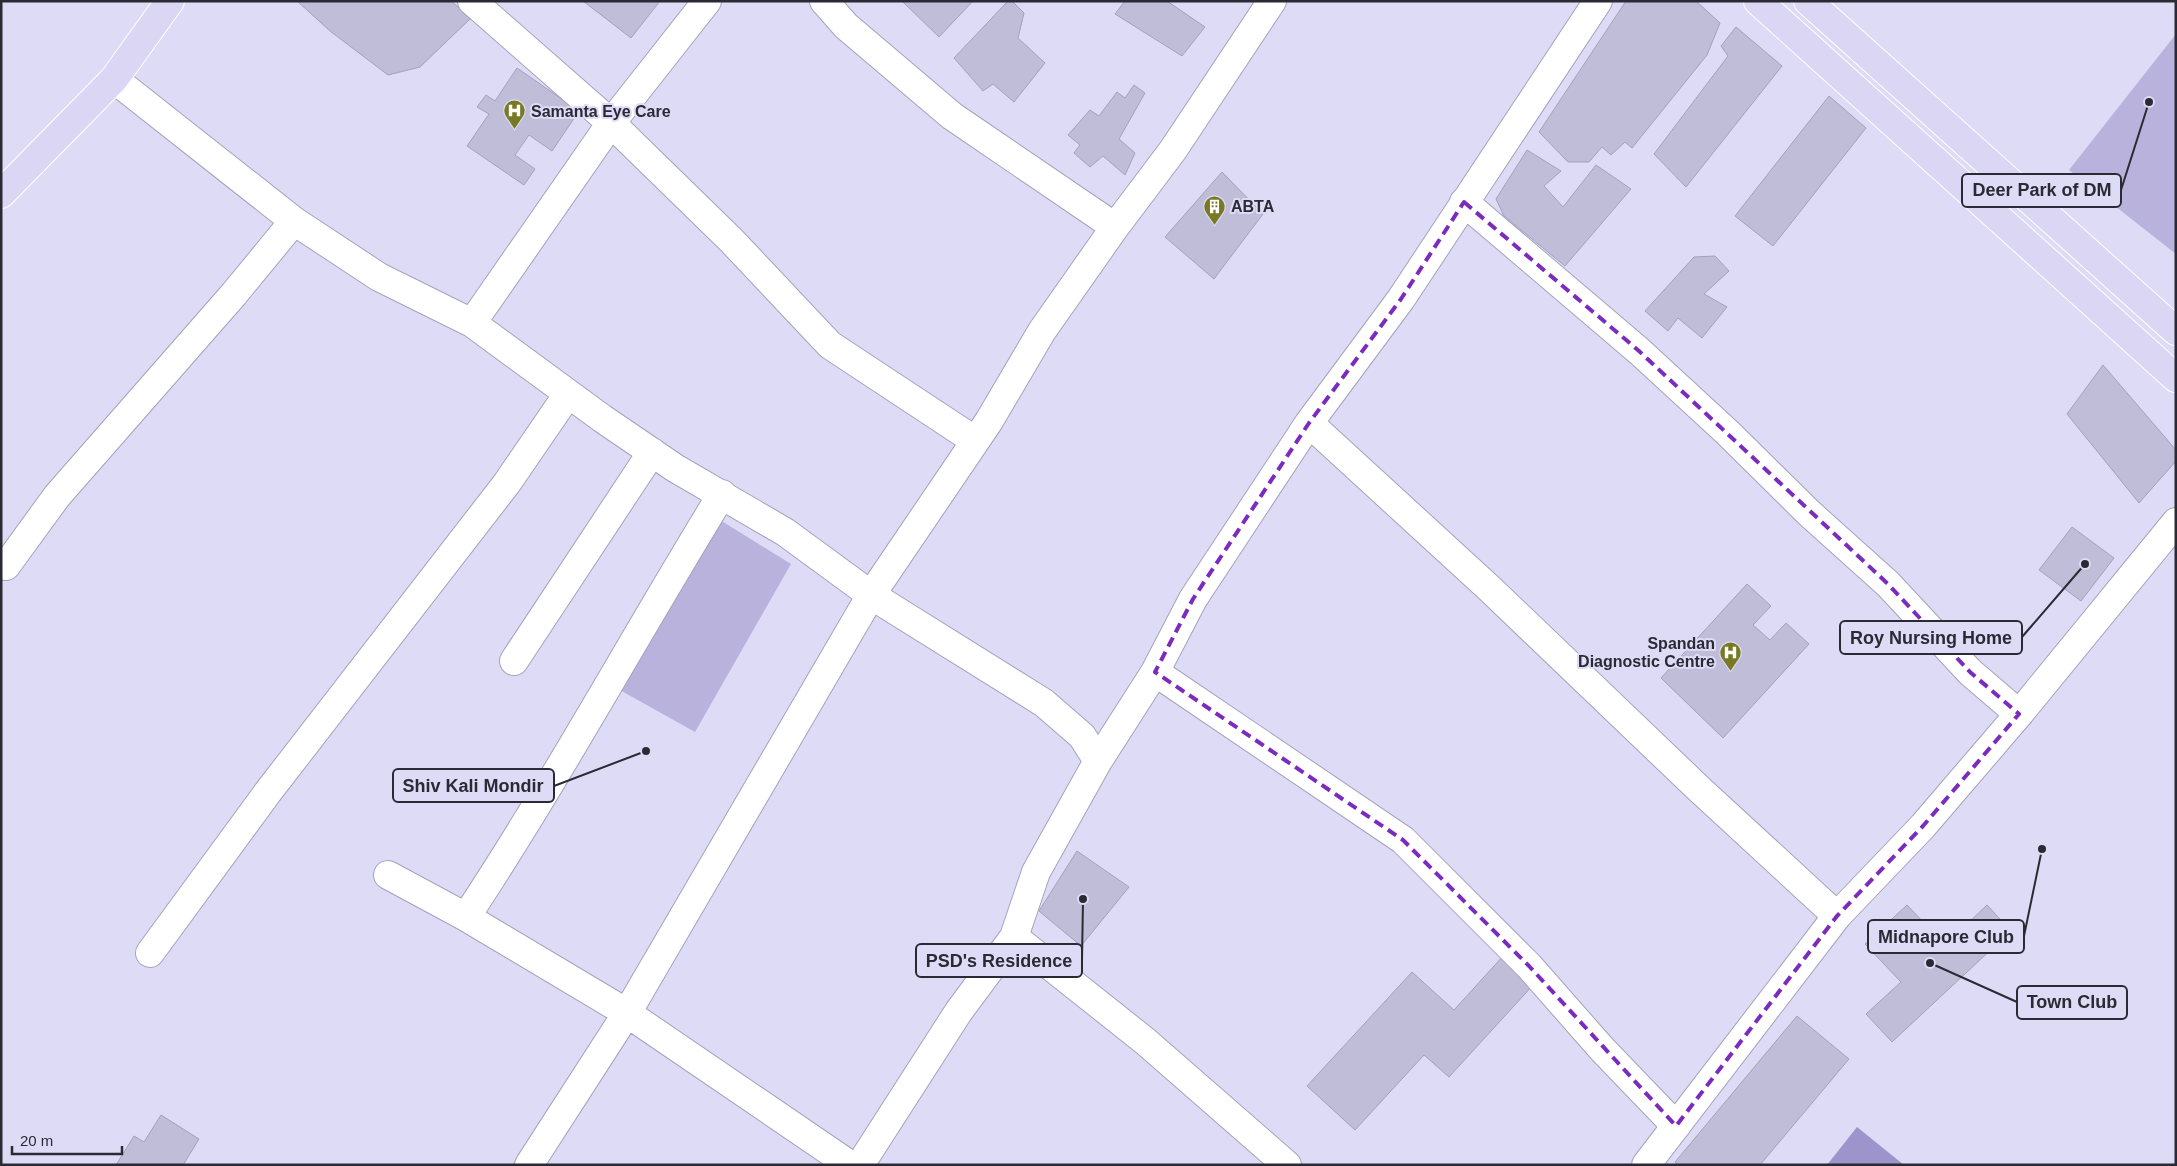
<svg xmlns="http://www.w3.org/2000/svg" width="2177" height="1166" font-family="Helvetica,sans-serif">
	<rect width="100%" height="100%" fill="#dedbf6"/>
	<!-- green -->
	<path fill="#b8b2dd" d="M 2176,34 L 2176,254 L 2069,170 Z
		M 707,512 L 791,564 L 695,732 L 602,680 Z"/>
	<!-- water -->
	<path fill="#9c94cb" d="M 1857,1127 L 1904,1165 L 1827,1165 Z"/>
	<!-- building -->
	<path fill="#c0bdd8" stroke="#a4a1bb" d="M 297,1 L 451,1 L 471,18 L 420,67 L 388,75 L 330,31 Z
		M 583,1 L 660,1 L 631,38 Z
		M 902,1 L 973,1 L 939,37 Z
		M 1008,1 L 1012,1 L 1024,13 L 1018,38 L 1045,63 L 1014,102 L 993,84 L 983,91 L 954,58 Z
		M 1125,1 L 1167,1 L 1205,27 L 1182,56 L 1115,14 Z
		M 1626,1 L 1696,1 L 1720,23 L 1707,55 L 1632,148 L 1625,142 L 1611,155 L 1602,147 L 1589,162 L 1568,162 L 1539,132 Z
		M 1736,27 L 1782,66 L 1686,187 L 1654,154 L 1728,56 L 1721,46 Z
		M 517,68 L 579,111 L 552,151 L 529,135 L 515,155 L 535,169 L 524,185 L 467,146 L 489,114 L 477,107 L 486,95 L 495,101 Z
		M 1134,85 L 1145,93 L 1119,139 L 1135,153 L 1125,175 L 1103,156 L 1090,167 L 1074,153 L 1080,145 L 1068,135 L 1090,110 L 1099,116 L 1117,92 L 1125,98 Z
		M 1829,96 L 1866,128 L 1773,246 L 1735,216 Z
		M 1527,150 L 1561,171 L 1544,186 L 1563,207 L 1596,165 L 1631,189 L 1565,266 L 1504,216 L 1496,199 Z
		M 1222,172 L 1263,214 L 1214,279 L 1165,237 Z
		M 1715,256 L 1729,271 L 1704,294 L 1727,307 L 1702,338 L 1678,318 L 1668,331 L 1645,311 L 1694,257 Z
		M 2103,365 L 2176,450 L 2176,461 L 2139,503 L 2067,414 Z
		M 2072,527 L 2114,558 L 2081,601 L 2039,570 Z
		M 1747,584 L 1771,606 L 1753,625 L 1770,640 L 1786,623 L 1809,644 L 1723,738 L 1661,678 Z
		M 1077,851 L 1129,887 L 1081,946 L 1039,911 Z
		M 1907,905 L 1945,945 L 1987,905 L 2011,931 L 1892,1042 L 1866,1014 L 1901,982 L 1865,944 Z
		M 1504,955 L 1535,983 L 1449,1077 L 1424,1055 L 1355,1130 L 1307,1086 L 1412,972 L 1454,1010 Z
		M 1797,1016 L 1849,1059 L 1760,1165 L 1679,1165 L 1675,1162 Z
		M 161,1115 L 199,1139 L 183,1165 L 116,1165 L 134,1136 L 144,1142 Z"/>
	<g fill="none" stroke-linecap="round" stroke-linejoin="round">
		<defs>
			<path id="minor" d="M 472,1 L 611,123 L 732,241 L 830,345 L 974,440
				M 824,1 L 846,26 L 952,116 L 1115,227
				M 114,79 L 294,221 L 379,277 L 472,323 L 603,419 L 675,468 L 785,532 L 871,595 L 1044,703 L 1082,736 L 1098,761 L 1155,672 L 1403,840 L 1529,966 L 1602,1049 L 1676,1126
				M 1464,202 L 1639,351 L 1728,433 L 1809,513 L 1888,584 L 1970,672 L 2019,714
				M 472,323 L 611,123 L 707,1
				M 1309,423 L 1489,588 L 1697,787 L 1837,916
				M 1,563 L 6,566 L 57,496 L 234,294 L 294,221
				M 514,661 L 652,452
				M 1155,672 L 1193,599 L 1309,423 L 1401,299 L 1598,1
				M 1098,761 L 1036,872 L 1014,937 L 1145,1041 L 1287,1165
				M 388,875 L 466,917 L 627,1013 L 850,1165
				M 466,917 C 557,779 636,634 722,494
				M 150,953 L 268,792 L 507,483 L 568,394
				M 529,1165 L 627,1013 L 871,595 L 989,421 L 1042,331 L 1115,227 L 1173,150 L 1272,1
				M 860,1165 L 959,1011 L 1014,937"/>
			<path id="tertiary" d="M 1646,1165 L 1837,916 L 1923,826 L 2019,714 L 2176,522"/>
			<path id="primary" d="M 1758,1 L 2176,378
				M 1808,1 L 2176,331
				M 1,194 L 114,79 L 170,1"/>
		</defs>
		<!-- minor casing -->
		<use href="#minor" stroke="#a5a2bc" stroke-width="30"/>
		<!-- tertiary casing -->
		<use href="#tertiary" stroke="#a5a2bc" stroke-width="30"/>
		<!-- primary casing -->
		<use href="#primary" stroke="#fff" stroke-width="30"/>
		<!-- minor -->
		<use href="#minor" stroke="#fff" stroke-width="28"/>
		<!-- tertiary -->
		<use href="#tertiary" stroke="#fff" stroke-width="28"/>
		<!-- primary -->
		<use href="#primary" stroke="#dad6f4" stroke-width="28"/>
	</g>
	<!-- marked area -->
	<path fill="none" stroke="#7b2cbf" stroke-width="4" stroke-dasharray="10 6" stroke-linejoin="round" d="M 1464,202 L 1639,351 L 1888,584 L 1970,672 L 2019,714 L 1923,826 L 1837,916 L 1676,1126 L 1529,966 L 1403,840 L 1155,672 L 1193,599 L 1309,423 L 1401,299 Z"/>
	<!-- icons -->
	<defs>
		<symbol id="hospital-pin" viewBox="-11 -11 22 30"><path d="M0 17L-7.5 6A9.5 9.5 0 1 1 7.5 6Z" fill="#787a23" stroke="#dedbf6"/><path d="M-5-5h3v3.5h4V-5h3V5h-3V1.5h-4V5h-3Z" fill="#fff"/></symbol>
		<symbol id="building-pin" viewBox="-11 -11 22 30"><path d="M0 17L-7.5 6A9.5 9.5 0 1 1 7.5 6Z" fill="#787a23" stroke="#dedbf6"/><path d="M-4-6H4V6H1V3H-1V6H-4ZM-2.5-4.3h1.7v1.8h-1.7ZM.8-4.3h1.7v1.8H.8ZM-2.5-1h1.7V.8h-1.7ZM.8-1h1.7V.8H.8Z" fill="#fff"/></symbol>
	</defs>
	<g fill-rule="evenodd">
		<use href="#hospital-pin" x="502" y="98" width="25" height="34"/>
		<use href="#building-pin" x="1202" y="194" width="25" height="34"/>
		<use href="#hospital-pin" x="1718" y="640" width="25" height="34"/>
	</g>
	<g text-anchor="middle" stroke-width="4" stroke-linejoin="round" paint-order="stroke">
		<!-- poi labels -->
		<g font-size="16" font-weight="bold" fill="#2b2a34" stroke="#dedbf6" text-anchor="start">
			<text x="531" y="117">Samanta Eye Care</text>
			<text x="1231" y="212">ABTA</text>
			<text x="1715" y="649" text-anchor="end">Spandan<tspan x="1715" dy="18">Diagnostic Centre</tspan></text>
		</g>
	</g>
	<!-- callouts -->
	<path fill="none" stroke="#2b2a34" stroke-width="2" d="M2149 102L2121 190M2085 564L2022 637M646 751L554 786M2042 849L2024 936M1083 899L1082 961M1930 963L2017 1002"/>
	<g fill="#2b2a34" stroke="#dedbf6" stroke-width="2">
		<circle cx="2149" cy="102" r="5"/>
		<circle cx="2085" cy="564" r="5"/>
		<circle cx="646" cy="751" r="5"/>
		<circle cx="2042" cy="849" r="5"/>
		<circle cx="1083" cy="899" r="5"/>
		<circle cx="1930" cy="963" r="5"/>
	</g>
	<g fill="#dedbf6" stroke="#2b2a34" stroke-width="2">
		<rect x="1962" y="174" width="159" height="33" rx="5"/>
		<rect x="1840" y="621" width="182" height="33" rx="5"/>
		<rect x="393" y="769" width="161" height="33" rx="5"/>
		<rect x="1868" y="920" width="156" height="33" rx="5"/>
		<rect x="916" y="944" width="166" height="33" rx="5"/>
		<rect x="2017" y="986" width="110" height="33" rx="5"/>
	</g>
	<g font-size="18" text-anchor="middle" font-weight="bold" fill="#2b2a34">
		<text x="2042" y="196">Deer Park of DM</text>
		<text x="1931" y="644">Roy Nursing Home</text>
		<text x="473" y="792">Shiv Kali Mondir</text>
		<text x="1946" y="943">Midnapore Club</text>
		<text x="999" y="967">PSD's Residence</text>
		<text x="2072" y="1008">Town Club</text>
	</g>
	<!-- border -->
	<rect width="2177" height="1166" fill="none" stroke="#2b2a34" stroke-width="5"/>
	<!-- scale -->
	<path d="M12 1146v8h110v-8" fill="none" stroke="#2b2a34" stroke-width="2.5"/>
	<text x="20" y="1146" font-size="15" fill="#2b2a34" stroke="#dedbf6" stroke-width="4" paint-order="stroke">20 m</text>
</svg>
